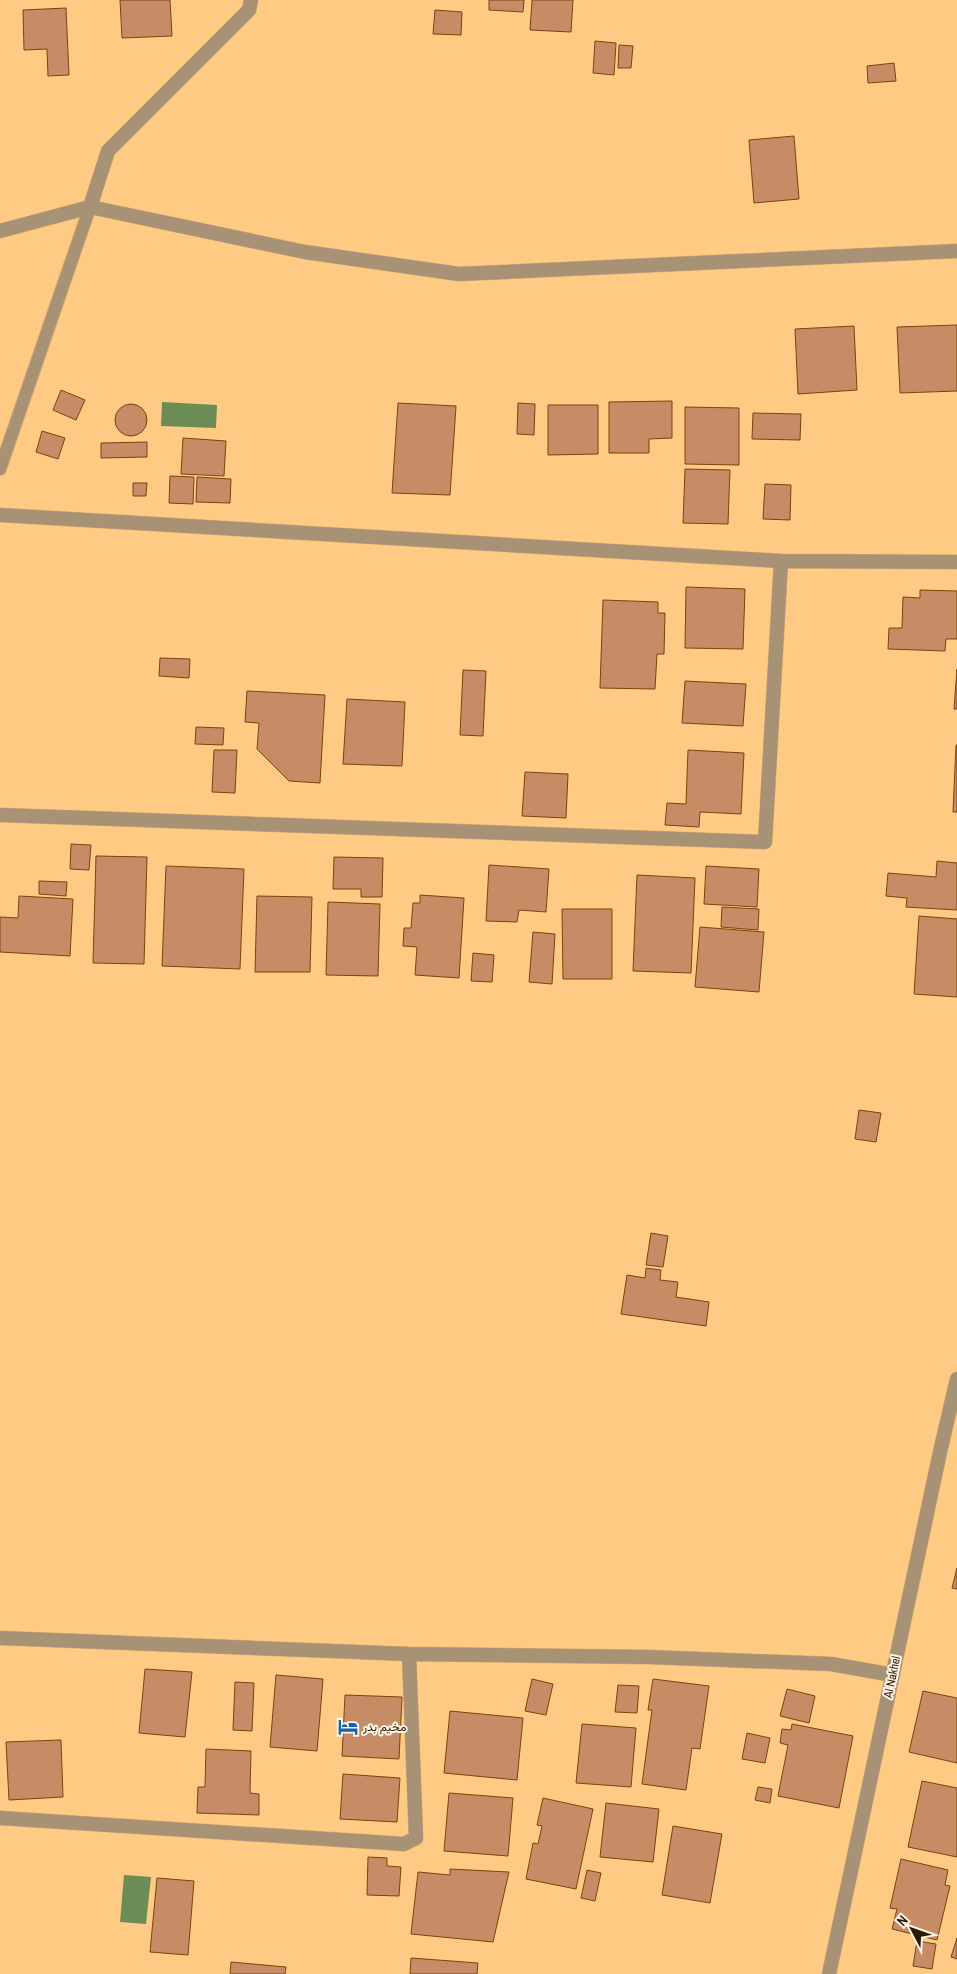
<svg xmlns="http://www.w3.org/2000/svg" width="957" height="1974" font-family="'Archivo Narrow',Vazirmatn,sans-serif">
	<rect width="100%" height="100%" fill="#ffca84"/>
	<!-- water -->
	<path fill="#6b8d55" d="M 162,402 L 217,405 L 216,428 L 161,426 Z
		M 124,1875 L 151,1877 L 146,1924 L 120,1922 Z"/>
	<!-- building -->
	<path fill="#c68c66" stroke="#80410b" d="M 120,0 L 170,0 L 172,36 L 122,38 Z
		M 489,0 L 524,0 L 523,12 L 489,10 Z
		M 532,0 L 573,0 L 571,32 L 530,30 Z
		M 66,8 L 69,75 L 48,76 L 47,49 L 24,50 L 23,10 Z
		M 435,10 L 462,12 L 461,35 L 433,34 Z
		M 595,41 L 616,43 L 614,75 L 593,73 Z
		M 619,45 L 633,46 L 631,68 L 618,68 Z
		M 894,63 L 896,81 L 868,83 L 867,66 Z
		M 794,136 L 799,199 L 754,203 L 749,140 Z
		M 957,325 L 957,391 L 900,393 L 897,327 Z
		M 854,326 L 857,390 L 798,394 L 795,329 Z
		M 61,390 L 85,400 L 76,420 L 53,410 Z
		M 672,401 L 672,438 L 649,439 L 649,453 L 609,453 L 609,402 Z
		M 398,403 L 456,406 L 450,495 L 392,493 Z
		M 518,403 L 535,404 L 534,435 L 517,434 Z
		M115 420a16 16 0 1 1 32 0a16 16 0 1 1-32 0Z
		M 548,405 L 598,405 L 598,454 L 548,455 Z
		M 685,407 L 739,408 L 739,465 L 685,464 Z
		M 753,413 L 801,414 L 800,440 L 752,439 Z
		M 42,431 L 65,438 L 58,459 L 36,452 Z
		M 183,438 L 226,441 L 224,476 L 181,474 Z
		M 147,442 L 147,457 L 101,458 L 101,443 Z
		M 685,469 L 730,470 L 728,524 L 683,523 Z
		M 170,476 L 194,477 L 193,504 L 169,503 Z
		M 197,477 L 231,479 L 230,503 L 196,502 Z
		M 133,483 L 147,483 L 146,496 L 133,496 Z
		M 765,484 L 791,485 L 790,520 L 763,519 Z
		M 686,587 L 745,589 L 743,649 L 685,648 Z
		M 920,590 L 957,591 L 957,639 L 946,639 L 945,651 L 888,649 L 889,628 L 902,628 L 903,597 L 920,598 Z
		M 603,600 L 658,602 L 658,613 L 665,613 L 664,654 L 657,654 L 655,689 L 600,688 Z
		M 160,658 L 190,659 L 189,678 L 159,676 Z
		M 957,669 L 957,709 L 954,709 Z
		M 463,670 L 486,671 L 483,736 L 460,735 Z
		M 685,681 L 746,684 L 743,726 L 682,723 Z
		M 247,691 L 325,695 L 320,783 L 289,781 L 257,749 L 259,723 L 245,722 Z
		M 347,699 L 405,702 L 402,766 L 343,764 Z
		M 196,727 L 224,728 L 223,745 L 195,744 Z
		M 956,745 L 957,745 L 957,812 L 953,812 Z
		M 214,750 L 237,750 L 235,793 L 212,792 Z
		M 688,750 L 744,753 L 741,814 L 700,812 L 699,827 L 665,825 L 667,803 L 686,804 Z
		M 525,772 L 568,774 L 566,818 L 522,816 Z
		M 71,844 L 91,845 L 89,870 L 70,869 Z
		M 96,856 L 147,857 L 144,964 L 93,963 Z
		M 334,857 L 383,858 L 382,897 L 361,897 L 361,889 L 333,889 Z
		M 937,861 L 957,863 L 957,910 L 906,907 L 907,898 L 886,896 L 888,873 L 936,877 Z
		M 489,865 L 549,869 L 546,912 L 519,910 L 517,922 L 486,921 Z
		M 166,866 L 244,869 L 240,969 L 162,966 Z
		M 706,866 L 759,869 L 757,907 L 704,904 Z
		M 637,875 L 695,878 L 691,973 L 633,971 Z
		M 39,881 L 67,882 L 66,896 L 39,894 Z
		M 420,895 L 464,898 L 459,978 L 415,975 L 417,947 L 403,946 L 404,928 L 411,928 L 413,903 L 420,903 Z
		M 19,896 L 73,899 L 70,956 L 0,952 L 0,917 L 18,918 Z
		M 257,896 L 312,897 L 310,972 L 255,972 Z
		M 328,902 L 380,904 L 378,976 L 326,975 Z
		M 722,907 L 759,909 L 758,930 L 721,927 Z
		M 562,909 L 612,909 L 612,979 L 563,979 Z
		M 919,916 L 957,919 L 957,997 L 914,994 Z
		M 700,927 L 764,932 L 759,992 L 695,987 Z
		M 533,932 L 555,934 L 552,984 L 529,982 Z
		M 473,953 L 494,955 L 492,982 L 471,981 Z
		M 859,1110 L 881,1113 L 876,1142 L 855,1139 Z
		M 651,1233 L 668,1236 L 663,1267 L 646,1265 Z
		M 646,1268 L 661,1270 L 660,1280 L 678,1282 L 676,1297 L 709,1302 L 706,1326 L 621,1314 L 627,1275 L 645,1278 Z
		M 957,1568 L 957,1589 L 952,1588 Z
		M 145,1669 L 192,1672 L 185,1737 L 139,1733 Z
		M 276,1675 L 323,1679 L 317,1751 L 270,1747 Z
		M 532,1679 L 553,1684 L 546,1715 L 525,1711 Z
		M 653,1679 L 709,1686 L 700,1749 L 692,1748 L 686,1790 L 642,1784 L 652,1710 L 648,1710 Z
		M 235,1682 L 254,1683 L 252,1731 L 233,1730 Z
		M 618,1685 L 639,1686 L 637,1713 L 615,1712 Z
		M 787,1689 L 815,1696 L 809,1723 L 780,1716 Z
		M 923,1691 L 957,1698 L 957,1763 L 909,1752 Z
		M 345,1695 L 402,1697 L 399,1759 L 342,1756 Z
		M 450,1711 L 523,1718 L 517,1780 L 444,1773 Z
		M 582,1724 L 636,1728 L 631,1787 L 576,1783 Z
		M 792,1724 L 853,1736 L 839,1808 L 778,1796 L 788,1745 L 780,1743 L 782,1729 L 791,1730 Z
		M 747,1733 L 770,1738 L 765,1763 L 742,1759 Z
		M 61,1740 L 63,1797 L 9,1800 L 6,1742 Z
		M 206,1749 L 251,1751 L 250,1793 L 259,1794 L 259,1815 L 197,1813 L 198,1787 L 205,1787 Z
		M 343,1774 L 400,1778 L 397,1822 L 340,1819 Z
		M 922,1781 L 957,1788 L 957,1857 L 908,1847 Z
		M 758,1787 L 772,1789 L 770,1803 L 755,1800 Z
		M 449,1793 L 513,1798 L 508,1856 L 444,1851 Z
		M 543,1798 L 593,1809 L 576,1889 L 526,1879 L 533,1843 L 538,1844 L 542,1826 L 537,1825 Z
		M 606,1803 L 659,1809 L 653,1862 L 600,1857 Z
		M 673,1826 L 722,1834 L 710,1903 L 662,1895 Z
		M 368,1857 L 387,1858 L 387,1866 L 401,1867 L 399,1896 L 367,1895 Z
		M 901,1859 L 948,1870 L 945,1885 L 950,1886 L 937,1940 L 892,1929 L 897,1909 L 890,1908 Z
		M 450,1869 L 509,1872 L 493,1942 L 411,1934 L 418,1872 L 450,1875 Z
		M 587,1870 L 601,1873 L 595,1901 L 581,1898 Z
		M 157,1878 L 194,1881 L 188,1955 L 150,1952 Z
		M 957,1938 L 957,1959 L 951,1957 Z
		M 917,1941 L 936,1944 L 932,1969 L 913,1966 Z
		M 411,1958 L 478,1963 L 477,1974 L 410,1974 Z
		M 231,1962 L 286,1967 L 285,1974 L 230,1974 Z"/>
	<g fill="none" stroke-linecap="round" stroke-linejoin="round">
		<defs>
			<path id="service" d="M 0,469 L 90,207"/>
			<path id="minor" d="M 90,207 L 108,151 L 249,10 L 251,0
				M 0,231 L 90,207 L 305,252 L 459,274 L 957,251
				M 0,515 L 781,561 L 957,562
				M 0,815 L 765,842 L 781,561
				M 0,1638 L 409,1654 L 649,1657 L 831,1664 L 893,1675
				M 0,1818 L 404,1844 L 416,1838 L 409,1654
				M 829,1974 L 940,1452 L 957,1379"/>
		</defs>
		<!-- service casing -->
		<use href="#service" stroke="#d9aa6c" stroke-width="14"/>
		<!-- minor casing -->
		<use href="#minor" stroke="#d9aa6c" stroke-width="15"/>
		<!-- service -->
		<use href="#service" stroke="#a89276" stroke-width="12"/>
		<!-- minor -->
		<use href="#minor" stroke="#a89276" stroke-width="14"/>
	</g>
	<!-- icons -->
	<defs>
		<symbol id="hotel-bare" viewBox="-9 -9 18 18"><path d="M-6-4.5h1.5V1H6V5H4.5V3h-9V5H-6ZM-4 0a1.8 1.8 0 1 1 3.6 0ZM.5 0V-2.5h3Q6-2.5 6 0Z" fill="#1461b0" stroke="#fff4e6" stroke-width="2.5" paint-order="stroke"/></symbol>
	</defs>
	<g fill-rule="evenodd">
		<use href="#hotel-bare" x="334" y="1713" width="28" height="28"/>
	</g>
	<g text-anchor="middle" stroke-width="4" stroke-linejoin="round" paint-order="stroke">
		<!-- street labels -->
		<g font-size="12" fill="#2d1900" stroke="#fff4e6">
			<text transform="translate(892 1677) rotate(-78)" y="4">Al Nakhel</text>
		</g>
		<!-- poi labels -->
		<g font-size="12" fill="#2d1900" stroke="#fff4e6" text-anchor="start">
			<text x="363" y="1731">مخيم بدر</text>
		</g>
	</g>
	<!-- north arrow -->
	<g transform="translate(912 1929) rotate(311)" stroke="#fff4e6" stroke-width="4" paint-order="stroke">
	<path d="M0-4L9 19L0 12L-9 19Z" fill="#2d1900"/>
	<text y="-8" font-size="14" font-weight="bold" text-anchor="middle" fill="#2d1900">N</text>
	</g>
</svg>
